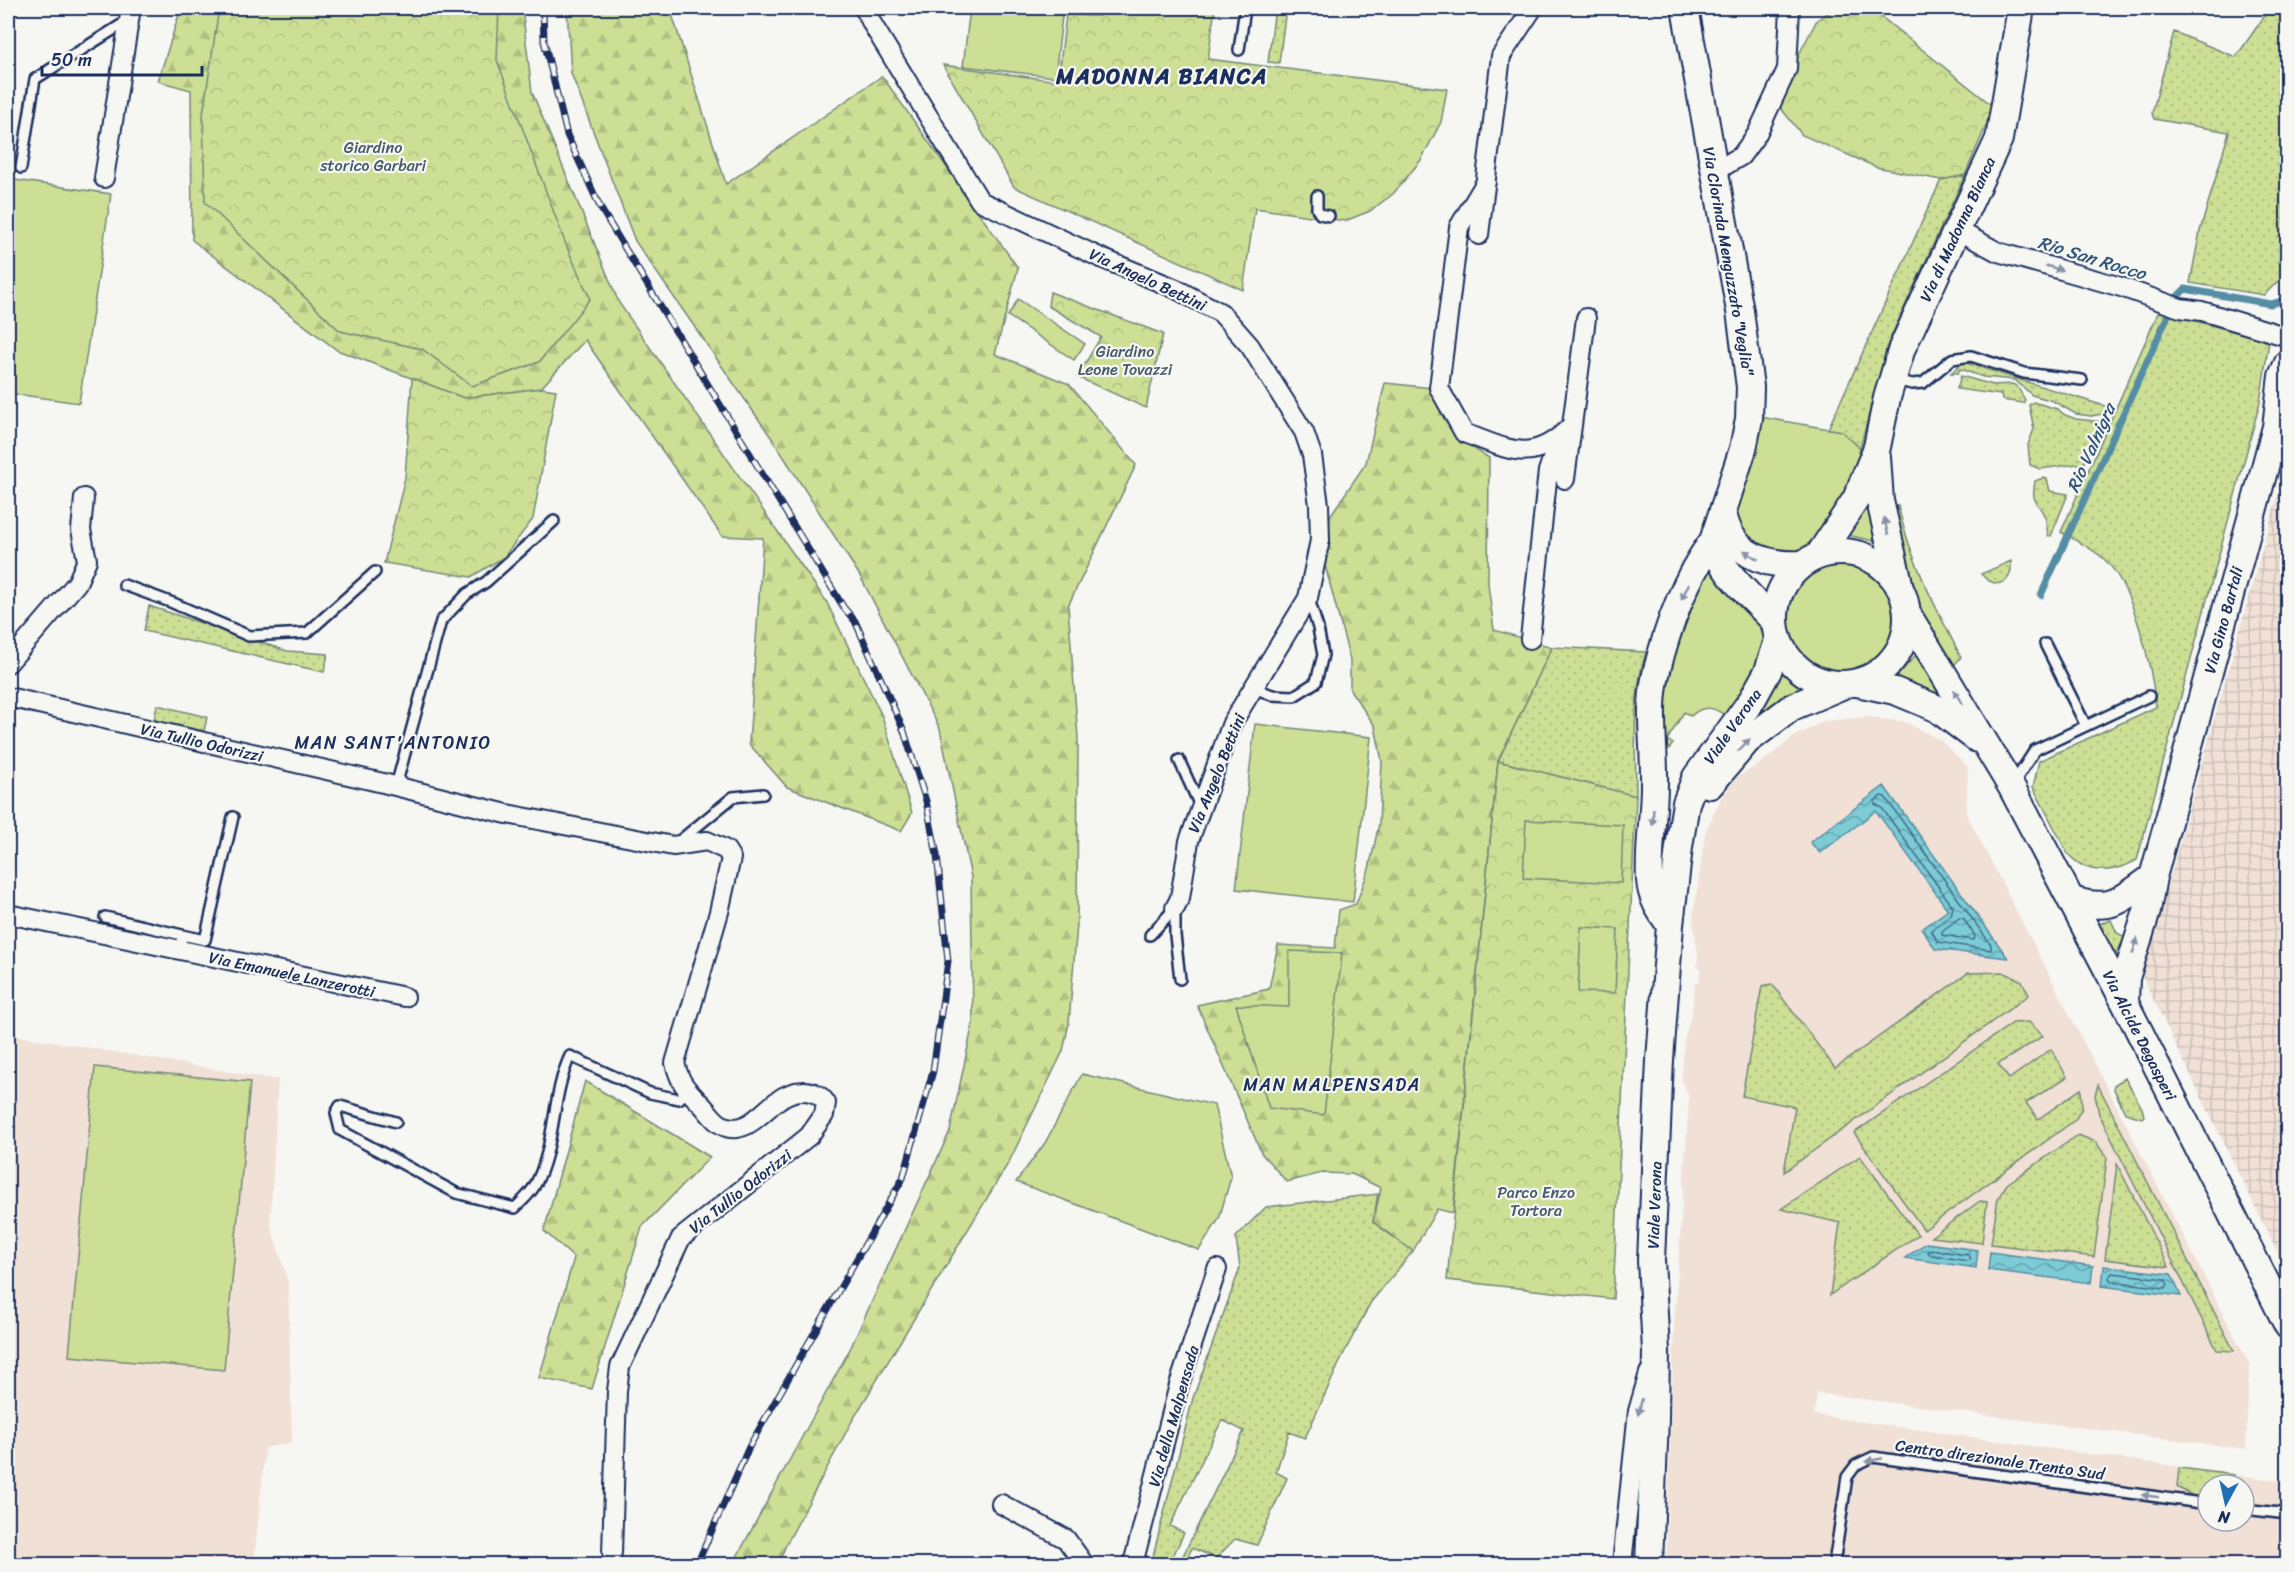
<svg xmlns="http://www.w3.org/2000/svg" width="2295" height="1572" font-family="Sriracha,sans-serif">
	<defs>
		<pattern id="industrial-grid" width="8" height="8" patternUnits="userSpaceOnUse" patternTransform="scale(1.5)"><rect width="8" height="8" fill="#f0e0d6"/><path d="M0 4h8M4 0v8" fill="none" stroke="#cdc0ba"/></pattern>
		<pattern id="grass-dots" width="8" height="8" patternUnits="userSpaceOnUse" patternTransform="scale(1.5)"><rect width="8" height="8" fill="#ccdf94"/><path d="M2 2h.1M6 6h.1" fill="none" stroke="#afc082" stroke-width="1.8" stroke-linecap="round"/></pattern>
		<pattern id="forest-firs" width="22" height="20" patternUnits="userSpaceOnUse" patternTransform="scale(1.5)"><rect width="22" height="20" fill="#ccdf94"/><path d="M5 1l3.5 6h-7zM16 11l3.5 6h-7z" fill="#afc082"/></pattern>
		<pattern id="park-crowns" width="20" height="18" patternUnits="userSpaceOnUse" patternTransform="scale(1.5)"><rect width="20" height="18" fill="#ccdf94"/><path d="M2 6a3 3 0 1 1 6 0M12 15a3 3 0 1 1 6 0" fill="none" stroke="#afc082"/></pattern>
		<pattern id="water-waves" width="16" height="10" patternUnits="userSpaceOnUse" patternTransform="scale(1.5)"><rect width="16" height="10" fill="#7bcbd5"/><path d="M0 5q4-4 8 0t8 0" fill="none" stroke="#64a5b0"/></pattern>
	</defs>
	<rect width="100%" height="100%" fill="#f6f6f2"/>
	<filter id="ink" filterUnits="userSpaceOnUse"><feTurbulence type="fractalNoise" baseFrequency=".0167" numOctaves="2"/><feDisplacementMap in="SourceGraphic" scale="12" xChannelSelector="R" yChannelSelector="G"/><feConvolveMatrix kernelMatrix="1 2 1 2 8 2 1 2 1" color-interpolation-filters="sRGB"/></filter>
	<g filter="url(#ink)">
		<!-- built -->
		<path fill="#f0e0d6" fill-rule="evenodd" d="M 1866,717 L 1905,722 L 1940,740 L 1968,767 L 1966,813 L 2249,1364 L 2246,1449 L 1817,1393 L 1814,1415 L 2287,1482 L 2287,1564 L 1666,1564 L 1674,1329 L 1689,1097 L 1682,1081 L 1684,1041 L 1692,1012 L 1695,983 L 1699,983 L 1701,968 L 1697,967 L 1698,956 L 1693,919 L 1705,833 L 1720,800 L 1737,777 L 1761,763 L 1794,737 L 1824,721 ZM 2208,1485 L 2244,1485 L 2244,1521 L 2208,1521 Z
			M 8,1034 L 278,1080 L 270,1223 L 288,1282 L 292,1442 L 265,1448 L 254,1564 L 8,1564 Z"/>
		<!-- industrial -->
		<path fill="url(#industrial-grid)" d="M 2287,462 L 2287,1272 L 2142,976 Z"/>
		<!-- grass -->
		<path fill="url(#grass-dots)" stroke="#748779" stroke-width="1.5" fill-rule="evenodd" d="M 1275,8 L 1286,8 L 1279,63 L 1268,62 Z
			M 2270,8 L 2287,8 L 2288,279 L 2278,281 L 2264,295 L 2190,283 L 2200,231 L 2229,132 L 2154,119 L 2152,113 L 2174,32 L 2236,57 Z
			M 1965,175 L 1888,343 L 1860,448 L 1841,431 L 1828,429 L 1941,180 Z
			M 2159,311 L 2269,341 L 2260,402 L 2137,860 C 2113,873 2088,876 2068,854 L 2033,787 L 2039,761 L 2156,707 C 2152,668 2134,586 2104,559 C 2092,548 2075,540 2061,532 Z
			M 1963,362 L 2111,408 L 2108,413 L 2091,416 L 2076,414 L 2053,401 L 2032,395 L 2015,380 L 1983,377 L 1960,369 L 1958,373 L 1951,373 Z
			M 1961,376 L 1993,385 L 2012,384 L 2017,386 L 2025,400 L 2023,403 L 2002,400 L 2001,395 L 1957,389 Z
			M 2033,402 L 2057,409 L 2065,415 L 2076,419 L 2102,422 L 2102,429 L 2098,432 L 2084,463 L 2040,469 L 2030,465 L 2028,445 L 2034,429 L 2029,405 Z
			M 2043,478 L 2047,479 L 2050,491 L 2068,494 L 2051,536 L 2048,536 C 2047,530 2047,523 2045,517 C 2037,499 2031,505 2035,481 Z
			M 2011,561 C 2013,585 1996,590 1981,574 Z
			M 149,606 L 287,651 L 328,654 L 324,672 L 144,631 Z
			M 1552,647 L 1646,652 C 1631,698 1636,748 1636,796 L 1498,761 Z
			M 157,705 L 207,717 L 204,731 L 154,720 Z
			M 2111,920 L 2117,933 L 2125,937 L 2115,956 L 2098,924 Z
			M 2003,972 L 2022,981 L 2029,995 L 1784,1172 L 1795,1107 L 1742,1096 L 1762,986 L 1772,984 L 1835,1068 L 1968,973 Z
			M 2029,1022 L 2043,1036 L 1998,1064 L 2009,1079 L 2051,1049 L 2067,1077 L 2026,1103 L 2038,1119 L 2081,1089 L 2082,1108 L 2075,1120 L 1924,1230 L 1854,1133 L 2013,1023 Z
			M 2125,1078 L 2142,1108 L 2144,1116 L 2142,1118 L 2125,1113 L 2114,1089 L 2114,1085 Z
			M 2098,1085 L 2234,1351 L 2217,1350 L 2099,1114 L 2095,1095 Z
			M 2078,1135 L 2096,1142 L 2107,1158 L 2094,1257 L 1991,1244 L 1998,1198 L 2007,1184 Z
			M 1860,1156 L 1918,1235 L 1830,1295 L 1840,1223 L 1781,1209 Z
			M 2117,1164 L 2169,1267 L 2105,1259 Z
			M 1378,1194 L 1373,1222 L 1413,1251 L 1371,1302 L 1343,1355 L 1305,1438 L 1289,1432 L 1276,1472 L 1287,1478 L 1257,1545 L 1235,1539 L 1216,1558 L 1192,1548 L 1184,1564 L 1151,1564 L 1193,1398 L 1240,1268 L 1236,1237 L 1266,1207 ZM 1222,1420 L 1244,1431 L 1180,1562 L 1172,1558 L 1184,1533 L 1170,1526 Z
			M 1980,1201 L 1987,1202 L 1982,1243 L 1931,1237 Z
			M 2179,1468 L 2234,1475 L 2233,1485 L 2208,1485 L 2208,1500 L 2193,1496 L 2177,1487 Z"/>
		<!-- forest -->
		<path fill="url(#forest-firs)" stroke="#748779" stroke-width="1.5" d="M 181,8 L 522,8 L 532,92 L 619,303 L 826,601 L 882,716 L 912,813 L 901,831 L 787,787 L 749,744 L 763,538 L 722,536 L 585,340 L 541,388 L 464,398 L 337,350 L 192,240 L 191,90 L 158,81 Z
			M 567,8 L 670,8 L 726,184 L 882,76 L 1018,268 L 995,354 L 1069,384 L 1136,465 L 1068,606 L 1078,738 L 1077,924 L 1069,1023 L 1063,1051 L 1009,1162 L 852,1421 L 786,1545 L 778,1564 L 733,1564 L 851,1347 L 950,1131 L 973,1023 L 971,877 L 940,729 L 860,576 L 773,440 L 635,241 L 571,73 Z
			M 1385,383 L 1432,388 L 1462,441 L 1489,458 L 1488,584 L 1494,630 L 1552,647 L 1498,761 L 1453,1213 L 1437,1209 L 1413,1251 L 1373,1222 L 1381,1188 L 1352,1174 L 1322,1173 L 1287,1182 L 1262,1154 L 1197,1005 L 1269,989 L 1278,945 L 1335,948 L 1339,910 L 1356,904 L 1369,869 L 1379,824 L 1382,761 L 1375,726 L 1350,690 L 1350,660 L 1325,565 L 1322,528 L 1366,463 Z
			M 585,1081 L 710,1157 L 642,1227 L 592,1389 L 539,1378 L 574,1258 L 544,1231 Z"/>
		<!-- park -->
		<path fill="url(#park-crowns)" stroke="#748779" stroke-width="1.5" d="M 219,8 L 499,8 L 497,60 L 566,245 L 590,299 L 539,362 L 472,386 L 422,349 L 340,331 L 205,202 L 203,114 Z
			M 1114,8 L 1215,8 L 1208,59 L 1447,89 L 1441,122 L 1421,160 L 1393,194 L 1370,211 L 1345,221 L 1255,208 L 1243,290 L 1014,187 L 943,65 L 1058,81 L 1066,15 L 1098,16 Z
			M 1835,8 L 1875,12 L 1994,107 L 1965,175 L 1941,180 L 1876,167 L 1802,135 L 1780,107 L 1787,77 L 1817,20 Z
			M 1050,292 L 1163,334 L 1146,408 L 1077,377 L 1101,337 L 1048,306 Z
			M 412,378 L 464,398 L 541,388 L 556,390 L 533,519 L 504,557 L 471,577 L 384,563 L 405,478 Z
			M 1498,761 L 1636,796 L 1613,1299 L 1447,1280 Z"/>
		<!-- garden -->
		<path fill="#ccdf94" stroke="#748779" stroke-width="1.5" d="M 970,8 L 1063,8 L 1055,77 L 963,66 Z
			M 8,179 L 111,194 L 79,403 L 8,393 Z
			M 1018,299 L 1085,344 L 1074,360 L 1008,316 Z
			M 1760,417 L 1841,431 L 1860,448 C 1857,461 1856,476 1850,488 C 1837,514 1810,556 1778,555 C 1768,555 1754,545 1744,540 L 1734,511 Z
			M 1862,506 L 1871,507 L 1874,541 L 1847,535 Z
			M 1898,506 C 1911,562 1935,606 1961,657 L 1956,663 L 1950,667 L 1924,618 L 1890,507 Z
			M 1705,558 C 1727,583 1778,625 1762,662 C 1754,681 1740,700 1729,718 C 1716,708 1704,703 1691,716 L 1684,712 L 1667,740 L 1673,744 L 1667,751 L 1661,751 L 1661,676 Z
			M1789 618a53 53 0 1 1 106 0a53 53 0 1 1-106 0Z
			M 1916,655 L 1942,693 L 1936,698 L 1893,681 Z
			M 1779,670 L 1804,690 L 1746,731 Z
			M 1255,724 L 1371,737 L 1353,902 L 1236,889 Z
			M 1526,820 L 1623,825 L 1621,883 L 1523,878 Z
			M 1581,927 L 1618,929 L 1615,993 L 1578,992 Z
			M 1289,951 L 1342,953 L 1324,1115 L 1269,1108 L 1236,1005 L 1289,1007 Z
			M 95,1067 L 250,1082 L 224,1370 L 69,1356 Z
			M 1082,1074 L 1214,1105 L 1231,1177 L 1219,1219 L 1199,1250 L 1016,1182 L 1045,1143 Z"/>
		<!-- water -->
		<path fill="url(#water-waves)" stroke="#558da5" stroke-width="1.5" d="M 1884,786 L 2008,958 L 1935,949 L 1922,929 L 1948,910 L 1876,811 L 1820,853 L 1810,842 Z
			M 1926,1243 L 1978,1250 L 1976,1268 L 1905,1258 Z
			M 1990,1252 L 2093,1266 L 2091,1283 L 1988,1270 Z
			M 2104,1266 L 2171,1274 L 2181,1296 L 2102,1286 Z"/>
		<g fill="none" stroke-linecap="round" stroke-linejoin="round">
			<!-- shore -->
			<path stroke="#416d8e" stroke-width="1.5" d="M 1881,796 L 1885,797 L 1991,945 L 1991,950 L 1938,942 L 1931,930 L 1951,915 L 1953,907 L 1882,808 L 1875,804 L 1875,801 Z
				M 1959,918 L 1963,918 L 1975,936 L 1974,940 L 1942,935 L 1942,931 Z
				M 1931,1250 L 1969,1255 L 1971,1259 L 1968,1261 L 1930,1255 L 1928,1252 Z
				M 2112,1273 L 2165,1279 L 2168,1285 L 2165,1288 L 2111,1281 L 2109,1278 Z"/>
			<!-- stream -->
			<path stroke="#558da5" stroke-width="7" d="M 2170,297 L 2175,299 L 2185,289 L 2271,304 L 2288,299
				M 2041,595 L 2169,313"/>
			<defs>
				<path id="lane" d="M 1239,50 L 1245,8
					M 21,168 L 35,79 L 129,20
					M 1317,196 L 1317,209 L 1320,214 L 1329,216
					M 1895,380 L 1912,384 L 1923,383 L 1952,359 L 1971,356 L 2024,373 L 2082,380
					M 124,585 L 173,603 L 249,636 L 307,633 L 375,572
					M 2045,644 L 2086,726
					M 1254,688 L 1272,695 L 1294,696 L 1316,682 L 1323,655 L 1318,628 L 1309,599
					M 1179,760 L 1200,806
					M 2013,784 L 2035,750 L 2149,696
					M 396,786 L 441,621 L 467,594 L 486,582 L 554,521
					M 677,843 L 733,797 L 763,794
					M 1175,908 L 1175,935 L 1180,979
					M 105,917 L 182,935
					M 1150,935 L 1175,908
					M 180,951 L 182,935 L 205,940 L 233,817
					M 396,1122 L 340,1106 L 336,1113 L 340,1130 L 456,1193 L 515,1208 C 521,1202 529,1195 534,1187 C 556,1148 551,1097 570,1056 L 650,1093 L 679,1099 L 688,1090
					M 2244,1509 L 2288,1514
					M 1834,1564 L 1847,1477 L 1856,1465 L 1873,1457 L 2208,1504"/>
				<path id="street" d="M 864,8 L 874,27 L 980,201 L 1101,258 L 1174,288 L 1221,313 L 1250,346 L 1304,432 L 1312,455 L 1319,505 L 1320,540 L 1308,598 L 1232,723 L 1189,841 L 1180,898 L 1175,908
					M 1714,172 L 1741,156 L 1757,134 L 1787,69 L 1790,8
					M 104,178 L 131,8
					M 1486,182 L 1459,227 L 1439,388 L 1464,433 C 1509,449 1532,466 1571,426
					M 1957,230 L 1998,252 L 2121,287 L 2180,308 L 2202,311 L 2288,337
					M 1479,235 L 1501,56 L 1533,8
					M 1565,479 L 1586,318
					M 1530,639 L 1548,471 L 1559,439
					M 8,663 L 77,583 L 87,560 L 81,530 L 84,498
					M 8,697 L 383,783 L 507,814 L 673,846 L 707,841 L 726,850 L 731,858 L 719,912 L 675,1063 C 681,1086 686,1088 702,1105 C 708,1111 714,1121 722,1125 C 744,1137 762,1112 777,1101 C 792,1089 814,1086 826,1103 L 824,1115 L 809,1136 L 681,1238 L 620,1367 L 617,1391 L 612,1553
					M 8,914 L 405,997
					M 1001,1504 L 1066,1539 L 1084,1564
					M 1133,1564 L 1179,1385 L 1217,1269
					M 1622,1564 L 1638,1411 L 1649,1373"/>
				<path id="secondary" d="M 1685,8 L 1740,311 L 1750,387 L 1749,419 L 1743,449 L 1713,541 C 1718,570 1755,600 1775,622
					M 1877,457 L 1880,501 L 1899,583
					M 1723,513 C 1731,554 1763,566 1802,564
					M1775 618a66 66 0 1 1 132 0a66 66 0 1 1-132 0Z
					M 1819,555 L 1856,499 L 1877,447 L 1887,398 L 1902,348 L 1999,139 L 2021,8
					M 1908,615 L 2011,786 L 2125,1003 L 2288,1326
					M 1857,683 L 1895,691 L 1936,708 L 1977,739
					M 1710,785 L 1747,741 L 1792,707 L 1846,684
					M 2071,900 C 2113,912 2119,901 2153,877
					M 1670,925 C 1660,911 1651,898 1650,880 C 1648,849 1654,816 1654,784 C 1655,747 1647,707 1657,670 C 1667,629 1686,575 1713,541
					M 2125,1003 L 2126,978 L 2147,911 L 2153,877 L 2276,427 L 2282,376 L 2288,363
					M 1649,1564 L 1655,1419 L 1656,1351 L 1651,1260 L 1660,1060 L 1670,925 L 1679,847 L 1686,803 L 1696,777 L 1752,700 L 1768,671 L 1778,640"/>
			</defs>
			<!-- lane casing -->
			<use href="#lane" stroke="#1b2f5e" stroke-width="14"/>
			<!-- street casing -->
			<use href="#street" stroke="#1b2f5e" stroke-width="22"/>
			<!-- secondary casing -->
			<use href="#secondary" stroke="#1b2f5e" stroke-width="30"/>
			<!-- lane -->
			<use href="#lane" stroke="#f6f6f2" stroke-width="9"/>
			<!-- street -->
			<use href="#street" stroke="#f6f6f2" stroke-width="18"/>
			<!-- secondary -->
			<use href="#secondary" stroke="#f6f6f2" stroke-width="26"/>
			<defs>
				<path id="rail" d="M 543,8 L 544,41 L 567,135 L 601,209 L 844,608 L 855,621 L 904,731 L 926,801 L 937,855 L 948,961 L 933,1071 L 903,1178 L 749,1447 L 697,1564"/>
			</defs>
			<!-- rail casing -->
			<use href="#rail" stroke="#1b2f5e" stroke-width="7"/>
			<!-- rail -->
			<use href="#rail" stroke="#f6f6f2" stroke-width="4.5" stroke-dasharray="14" stroke-linecap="butt"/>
		</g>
		<!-- one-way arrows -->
		<defs><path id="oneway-solid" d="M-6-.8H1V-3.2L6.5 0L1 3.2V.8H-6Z" transform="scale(1.5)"/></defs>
		<g fill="#8892a8">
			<use href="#oneway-solid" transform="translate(2054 268) rotate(16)"/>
			<use href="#oneway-solid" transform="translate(1886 526) rotate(-103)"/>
			<use href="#oneway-solid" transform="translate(1751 555) rotate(-148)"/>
			<use href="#oneway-solid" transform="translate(1685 592) rotate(115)"/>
			<use href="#oneway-solid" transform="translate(1958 697) rotate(-121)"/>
			<use href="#oneway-solid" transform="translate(1744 745) rotate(-46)"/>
			<use href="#oneway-solid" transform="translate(1653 817) rotate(93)"/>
			<use href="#oneway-solid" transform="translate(2135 946) rotate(-73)"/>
			<use href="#oneway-solid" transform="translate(1640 1407) rotate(104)"/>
			<use href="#oneway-solid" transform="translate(1874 1460) rotate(169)"/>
			<use href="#oneway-solid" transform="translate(2150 1496) rotate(-172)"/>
		</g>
	</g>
	<g text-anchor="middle" stroke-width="4.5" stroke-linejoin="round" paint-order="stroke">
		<!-- park labels -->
		<g font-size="16" fill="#475b6c" stroke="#f6f6f2">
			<text x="373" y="153">Giardino<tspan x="373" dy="18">storico Garbari</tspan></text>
			<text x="1125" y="357">Giardino<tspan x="1125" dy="18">Leone Tovazzi</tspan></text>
			<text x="1536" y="1198">Parco Enzo<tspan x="1536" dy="18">Tortora</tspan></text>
		</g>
		<!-- street labels -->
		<g font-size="16" fill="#1b2f5e" stroke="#f6f6f2">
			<text transform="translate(1957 229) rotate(-65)" y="6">Via di Madonna Bianca</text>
			<text transform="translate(1729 261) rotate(80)" y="6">Via Clorinda Menguzzato "Veglia"</text>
			<text transform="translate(1148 279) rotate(25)" y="6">Via Angelo Bettini</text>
			<text transform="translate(2223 620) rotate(-75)" y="6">Via Gino Bartali</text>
			<text transform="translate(1732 726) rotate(-55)" y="6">Viale Verona</text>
			<text transform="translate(202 742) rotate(13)" y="6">Via Tullio Odorizzi</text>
			<text transform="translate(1216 773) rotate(-68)" y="6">Via Angelo Bettini</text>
			<text transform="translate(292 974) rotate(12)" y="6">Via Emanuele Lanzerotti</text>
			<text transform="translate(2140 1035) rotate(63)" y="6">Via Alcide Degasperi</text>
			<text transform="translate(740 1191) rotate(-38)" y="6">Via Tullio Odorizzi</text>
			<text transform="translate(1654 1205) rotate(-88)" y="6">Viale Verona</text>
			<text transform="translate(1173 1416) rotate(-74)" y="6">Via della Malpensada</text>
			<text transform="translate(2000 1459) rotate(8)" y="6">Centro direzionale Trento Sud</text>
		</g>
		<!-- water labels -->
		<g font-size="18" font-style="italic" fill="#33567c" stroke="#f6f6f2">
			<text transform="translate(2092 258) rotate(17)" y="6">Rio San Rocco</text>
			<text transform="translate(2091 448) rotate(-66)" y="6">Rio Valnigra</text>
		</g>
		<!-- neighbourhood labels -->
		<g font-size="18" letter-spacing="1.5" fill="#1b2f5e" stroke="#f6f6f2">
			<text x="393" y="749">MAN SANT'ANTONIO</text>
			<text x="1332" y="1091">MAN MALPENSADA</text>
		</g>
		<!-- district labels -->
		<g font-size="22" font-weight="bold" letter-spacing="1.5" fill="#1b2f5e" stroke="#f6f6f2">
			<text x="1162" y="84">MADONNA BIANCA</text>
		</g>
	</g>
	<!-- margin -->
	<rect width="2295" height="1572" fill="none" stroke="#f6f6f2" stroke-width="30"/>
	<rect x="15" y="15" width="2265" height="1542" fill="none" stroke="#1b2f5e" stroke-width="2" filter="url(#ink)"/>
	<!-- north arrow -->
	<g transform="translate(2226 1503) rotate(188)"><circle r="28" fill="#f6f6f2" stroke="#9ea6b7" stroke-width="1.5"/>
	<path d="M0-4.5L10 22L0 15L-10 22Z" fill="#1f6fb2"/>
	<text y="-9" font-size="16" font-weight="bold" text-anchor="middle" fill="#1b2f5e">N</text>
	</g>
	<!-- scale -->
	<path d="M42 66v9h160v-9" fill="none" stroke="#1b2f5e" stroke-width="3"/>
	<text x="51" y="66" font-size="18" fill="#1b2f5e" stroke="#f6f6f2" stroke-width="4.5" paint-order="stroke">50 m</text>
</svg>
